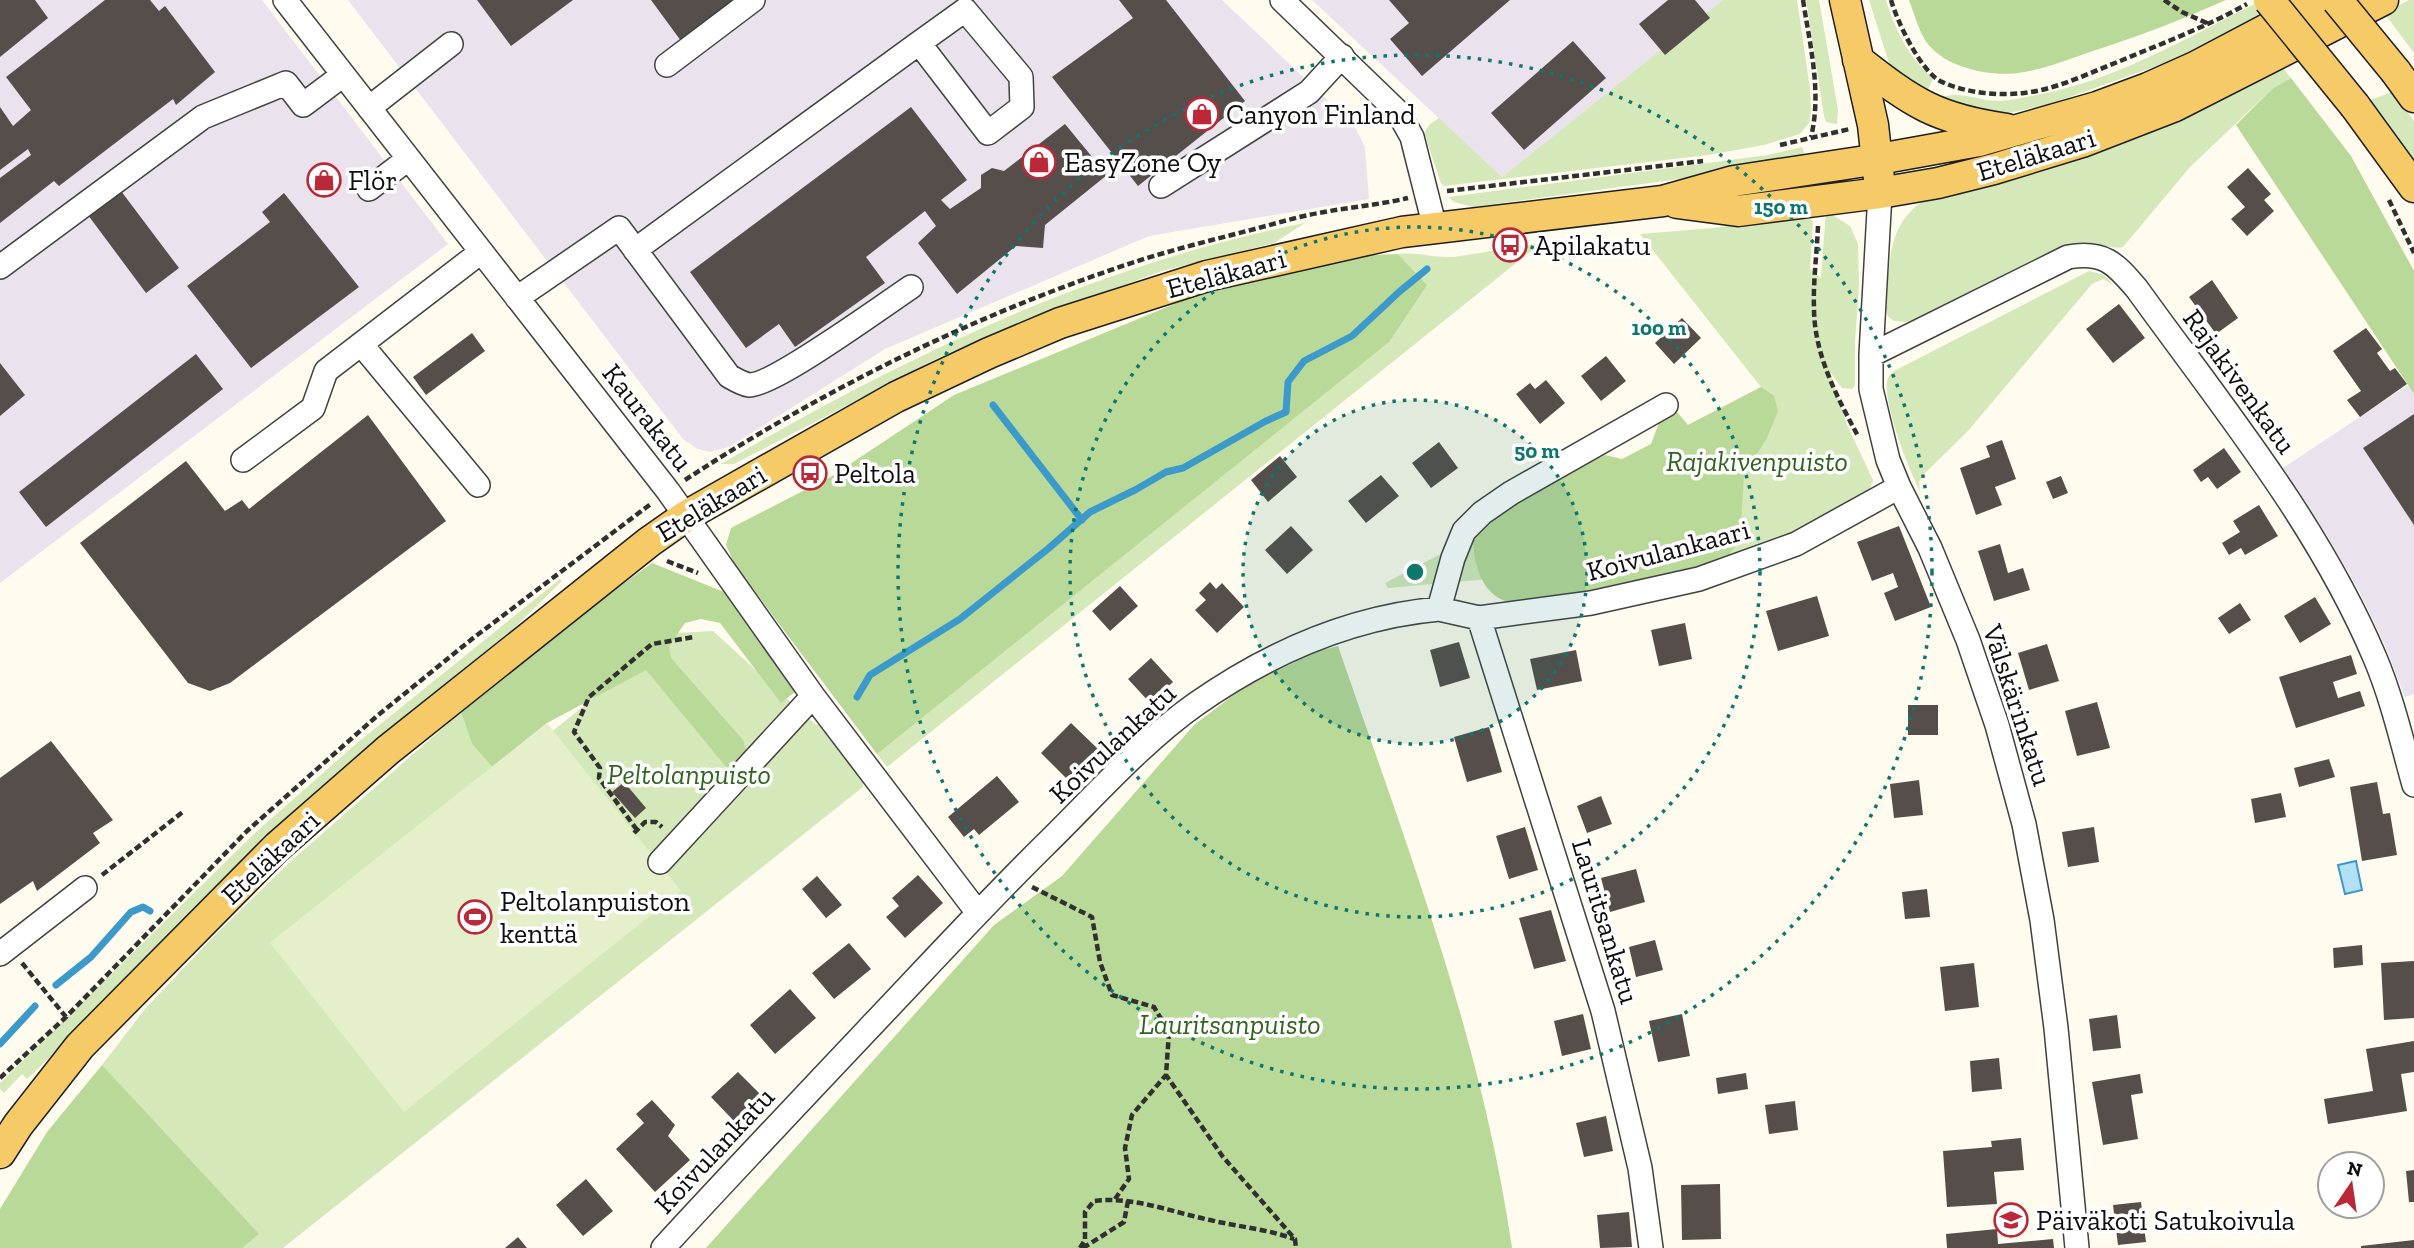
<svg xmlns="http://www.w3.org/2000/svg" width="2414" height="1248" font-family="'Zilla Slab',serif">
	<rect width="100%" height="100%" fill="#fffbee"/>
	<!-- industrial -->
	<path fill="#eae2ec" d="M 0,0 L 262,0 L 448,244 L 0,583 Z
		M 348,0 L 1222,0 L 1354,125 L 1365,147 L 1369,199 L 1149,236 L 885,349 L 729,447 L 709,452 L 696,448 L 683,439 Z
		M 1312,0 L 1723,0 L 1502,177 Z
		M 2408,385 L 2414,394 L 2414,694 L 2405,697 L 2384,643 L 2359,591 L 2327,535 L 2283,468 Z"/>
	<!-- green -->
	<path fill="#d4e8b9" d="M 1723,0 L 1797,0 L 1810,89 L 1811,113 L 1809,123 L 1800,134 L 1764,145 L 1708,155 L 1444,186 L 1441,183 L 1424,133 L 1430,124 L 1439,118 L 1502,177 Z
		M 1806,0 L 1819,0 L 1838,110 L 1837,124 L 1826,122 L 1824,116 Z
		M 1869,0 L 1886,0 C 1897,34 1907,54 1933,79 L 1924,97 L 1895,74 L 1890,66 Z
		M 2263,0 L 2293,0 L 2229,35 L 2176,59 L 2050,104 L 2000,115 L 1937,100 C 1954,88 1979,101 1999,101 C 2014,100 2031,96 2046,93 C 2123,77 2193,34 2263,0 Z
		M 2409,0 L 2414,0 L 2414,53 L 2384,13 Z
		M 2282,67 L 2291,78 L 2273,88 L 2190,167 L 2123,247 C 2110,250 2094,240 2076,243 L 1938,313 L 1907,322 L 1894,321 L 1888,317 L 1886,309 C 1891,261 1884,223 1932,195 Z
		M 2392,92 L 2414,121 L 2414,161 L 2370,100 Z
		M 1802,147 L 1806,158 L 1775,166 L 1473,207 L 1454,202 L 1449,197 L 1768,155 Z
		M 1826,211 L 1850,226 L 1858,244 L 1859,285 L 1855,341 L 1855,386 L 1852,389 L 1842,388 L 1830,372 L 1847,425 L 1873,480 L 1870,489 L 1815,523 L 1726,558 L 1388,588 L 1385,583 L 1761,387 L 1640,234 L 1713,228 L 1804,216 L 1813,221 L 1810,269 L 1821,278 Z
		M 1305,223 L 1274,243 L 1162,271 L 1069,305 L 940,357 L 734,464 L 721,464 C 903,357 1097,264 1305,223 Z
		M 1541,243 L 887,767 L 770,612 L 1427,285 L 1398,254 C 1418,252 1434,258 1454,257 Z
		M 2089,271 L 2104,275 L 2114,285 L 2103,279 L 2092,284 L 1967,432 L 1924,474 L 1919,482 L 1920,491 C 1909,471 1884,405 1887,383 C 1887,377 1891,373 1896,370 Z
		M 560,579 L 562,581 L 503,639 L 333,782 L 226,877 L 104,1005 L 27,1079 L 22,1074 L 4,1093 L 0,1089 L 0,1083 L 255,833 L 357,743 Z
		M 713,631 L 816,725 L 819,723 L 864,779 L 863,787 L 283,1248 L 65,1248 L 152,1120 L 102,1065 L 145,1009 L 215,935 L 290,862 L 461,712 L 472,744 L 492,767 L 270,943 L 384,866 L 675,633 Z"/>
	<!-- forest -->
	<path fill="#b9d998" d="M 1909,0 L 2226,0 C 2181,20 2137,37 2090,52 C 2067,60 2042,70 2018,73 C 1989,77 1942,67 1925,40 C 1918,28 1914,13 1909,0 Z
		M 2291,78 L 2351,156 L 2414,271 L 2414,394 L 2236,125 L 2273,88 Z
		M 1398,254 L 1427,285 L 1389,342 L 877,754 L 735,565 L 726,545 L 731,528 L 832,476 L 954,395 L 1213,288 L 1349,256 Z
		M 1761,387 L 1774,396 L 1778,411 L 1767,438 L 1744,475 L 1741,524 L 1734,548 L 1726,558 C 1674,574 1622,587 1569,596 C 1550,599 1529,605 1510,602 C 1481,597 1473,561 1473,537 C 1505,504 1563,475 1605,455 L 1622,459 L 1651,444 L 1659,423 L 1677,412 L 1688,425 Z
		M 652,563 L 724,592 L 796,691 L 781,703 L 720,623 L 701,619 L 685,623 L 669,646 L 671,658 L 743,740 L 746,751 L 727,768 L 646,670 L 547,723 L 492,767 L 472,744 L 461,712 L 601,600 Z
		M 1338,646 C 1406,844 1482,1040 1512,1248 L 706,1248 L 994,925 L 1062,876 L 1194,725 L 1248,684 L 1319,651 Z
		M 102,1065 L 259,1234 L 242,1248 L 0,1248 L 0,1209 L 47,1132 Z"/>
	<!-- pitch -->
	<path fill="#e5f0ca" d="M 547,723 L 681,891 L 404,1112 L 270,943 Z"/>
	<!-- water -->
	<path fill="#b4e0f5" stroke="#3c9acb" stroke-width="2" d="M 2356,861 L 2362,890 L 2345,894 L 2338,865 Z"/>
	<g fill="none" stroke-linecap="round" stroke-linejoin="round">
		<!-- stream -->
		<path stroke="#3c9acb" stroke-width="7" d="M 993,405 L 1082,520
			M 857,697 L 870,675 L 960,619 L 1049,548 L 1090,512 L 1135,490 L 1166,472 L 1183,468 L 1266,421 L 1286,412 L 1288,382 L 1304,361 L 1352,336 L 1399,292 L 1427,269
			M 56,985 L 91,957 L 131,912 L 143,907 L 150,911
			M 0,1044 L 35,1006"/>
	</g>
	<!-- building -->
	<path fill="#564e4a" d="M 0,0 L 35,0 L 48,18 L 0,57 Z
		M 105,0 L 150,0 L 159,11 L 165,6 L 215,72 L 176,105 L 173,99 L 59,186 L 54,181 L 0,223 L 0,178 L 31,155 L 28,149 L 0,170 L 0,107 L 13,126 L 31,110 L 6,77 Z
		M 477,0 L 573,0 L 511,46 Z
		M 651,0 L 745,0 L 684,45 Z
		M 1119,0 L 1166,0 L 1245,101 L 1138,186 L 1052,77 L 1133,18 Z
		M 1389,0 L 1510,0 L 1422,76 L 1390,39 L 1409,23 Z
		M 1668,0 L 1695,0 L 1710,18 L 1665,55 L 1639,24 Z
		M 1573,41 L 1606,78 L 1524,150 L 1491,113 Z
		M 911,107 L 967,180 L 941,200 L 950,209 L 981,188 L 981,175 L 992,168 L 1004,171 L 1065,124 L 1107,175 L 1045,225 L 1043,248 L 1016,246 L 957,294 L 918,243 L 936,226 L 925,211 L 866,257 L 885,283 L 795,347 L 779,324 L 746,348 L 690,272 Z
		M 2248,168 L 2271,194 L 2264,200 L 2274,211 L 2247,236 L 2231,219 L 2245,207 L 2227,187 Z
		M 118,187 L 179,268 L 146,293 L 85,211 Z
		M 284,193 L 359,287 L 251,368 L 187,286 L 270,222 L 262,212 Z
		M 2212,280 L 2238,318 L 2216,334 L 2189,297 Z
		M 2119,304 L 2145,338 L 2113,363 L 2086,329 Z
		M 1682,318 L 1701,338 L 1674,364 L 1655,343 Z
		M 2366,328 L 2382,349 L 2377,353 L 2390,371 L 2395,368 L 2407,384 L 2360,417 L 2347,400 L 2361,391 L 2333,351 Z
		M 472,333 L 485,351 L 426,395 L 413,377 Z
		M 196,354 L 223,389 L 46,527 L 19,492 Z
		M 1606,356 L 1626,381 L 1601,401 L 1581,376 Z
		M 0,363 L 25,395 L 0,416 Z
		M 1546,380 L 1565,403 L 1540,424 L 1516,394 L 1530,383 L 1535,389 Z
		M 2414,414 L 2414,525 L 2363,448 Z
		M 368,415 L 446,521 L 230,683 L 210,691 L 188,683 L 80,543 L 186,461 L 225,511 L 242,500 L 249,509 Z
		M 2002,440 L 2016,479 L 1995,487 L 2002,505 L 1976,515 L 1960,468 L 1990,457 L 1986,446 Z
		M 1439,442 L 1458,468 L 1431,488 L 1412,463 Z
		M 2224,448 L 2241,472 L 2217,489 L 2208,477 L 2201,482 L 2193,470 Z
		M 1280,456 L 1297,477 L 1268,502 L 1251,480 Z
		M 1381,475 L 1399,496 L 1366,523 L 1348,501 Z
		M 2061,476 L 2068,493 L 2053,499 L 2046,482 Z
		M 2259,505 L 2278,536 L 2245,555 L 2241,548 L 2229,555 L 2222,543 L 2240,532 L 2233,521 Z
		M 1291,526 L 1313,550 L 1287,574 L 1265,550 Z
		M 1899,526 L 1931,607 L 1895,621 L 1884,593 L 1898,587 L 1893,573 L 1872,581 L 1857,542 Z
		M 2000,544 L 2008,573 L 2023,568 L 2030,590 L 1994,601 L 1978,551 Z
		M 1210,582 L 1216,589 L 1222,583 L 1244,607 L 1217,633 L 1195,610 L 1206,600 L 1199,593 Z
		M 1120,586 L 1138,606 L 1110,631 L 1092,611 Z
		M 1817,596 L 1829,636 L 1778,651 L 1766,611 Z
		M 2315,597 L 2331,624 L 2300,643 L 2284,616 Z
		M 2240,603 L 2251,620 L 2229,634 L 2218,618 Z
		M 1685,623 L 1692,659 L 1659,666 L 1651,630 Z
		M 1459,642 L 1470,678 L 1440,687 L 1430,650 Z
		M 2047,644 L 2059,681 L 2029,690 L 2018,653 Z
		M 1576,650 L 1582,681 L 1537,690 L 1530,659 Z
		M 2351,655 L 2357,674 L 2333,682 L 2338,698 L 2360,691 L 2365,706 L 2296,728 L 2279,677 Z
		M 1151,658 L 1173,682 L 1150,703 L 1128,679 Z
		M 2097,702 L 2110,748 L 2077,756 L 2065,711 Z
		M 1908,705 L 1938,705 L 1938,735 L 1908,735 Z
		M 1071,723 L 1098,749 L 1067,779 L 1041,753 Z
		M 1489,727 L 1502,772 L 1467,782 L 1454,737 Z
		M 51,741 L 113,820 L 93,833 L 100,843 L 37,891 L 33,881 L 0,904 L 0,778 Z
		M 2329,759 L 2335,777 L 2299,787 L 2294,768 Z
		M 997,776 L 1019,802 L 979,835 L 974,829 L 964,837 L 948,817 Z
		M 1919,780 L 1923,815 L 1894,818 L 1890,784 Z
		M 624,782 L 646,808 L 635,818 L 612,792 Z
		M 2377,782 L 2383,814 L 2390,813 L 2397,855 L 2362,861 L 2350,787 Z
		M 2281,793 L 2286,817 L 2255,823 L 2251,799 Z
		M 1601,796 L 1612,824 L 1587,833 L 1577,806 Z
		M 1525,827 L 1538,870 L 1509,879 L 1496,836 Z
		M 2094,827 L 2099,862 L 2068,867 L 2062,832 Z
		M 1636,869 L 1645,902 L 1610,912 L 1601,878 Z
		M 918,875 L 943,903 L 905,938 L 886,917 L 899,906 L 892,898 Z
		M 817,876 L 842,905 L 826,918 L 802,889 Z
		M 1927,889 L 1930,917 L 1905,919 L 1902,892 Z
		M 1551,910 L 1566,961 L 1534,969 L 1519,918 Z
		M 1655,940 L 1663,970 L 1636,977 L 1629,947 Z
		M 849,943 L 871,969 L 834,999 L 812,973 Z
		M 2362,945 L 2363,965 L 2334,968 L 2333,948 Z
		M 2414,961 L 2414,1018 L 2384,1020 L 2381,963 Z
		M 1974,963 L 1979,1007 L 1945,1011 L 1940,967 Z
		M 790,989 L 816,1018 L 775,1054 L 750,1025 Z
		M 1583,1014 L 1591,1049 L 1562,1056 L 1554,1021 Z
		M 1682,1014 L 1690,1056 L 1658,1062 L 1649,1021 Z
		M 2117,1015 L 2121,1048 L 2093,1051 L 2089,1019 Z
		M 2414,1041 L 2414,1072 L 2401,1074 L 2407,1111 L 2328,1124 L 2324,1099 L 2373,1091 L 2366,1049 Z
		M 1999,1058 L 2002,1089 L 1972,1092 L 1970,1061 Z
		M 738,1072 L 761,1095 L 734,1121 L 711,1097 Z
		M 1746,1073 L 1748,1089 L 1718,1094 L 1716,1078 Z
		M 2140,1074 L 2143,1093 L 2131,1095 L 2138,1139 L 2103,1145 L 2092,1082 Z
		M 652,1100 L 675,1125 L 668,1136 L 690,1160 L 655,1192 L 616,1149 L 644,1123 L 636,1114 Z
		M 1795,1101 L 1798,1130 L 1769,1134 L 1765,1105 Z
		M 1606,1116 L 1613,1151 L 1584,1157 L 1576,1123 Z
		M 2021,1138 L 2024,1170 L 1994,1172 L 1997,1204 L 1947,1207 L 1943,1151 L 1992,1147 L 1991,1141 Z
		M 2414,1170 L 2414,1202 L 2409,1202 L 2406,1171 Z
		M 586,1179 L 613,1211 L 583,1236 L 556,1205 Z
		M 1720,1184 L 1721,1239 L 1682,1240 L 1681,1185 Z
		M 2141,1202 L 2146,1242 L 2118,1245 L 2113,1205 Z
		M 1629,1212 L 1632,1247 L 1600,1248 L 1597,1215 Z
		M 1997,1229 L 1998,1244 L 2053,1239 L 2054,1248 L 1947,1248 L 1946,1234 Z
		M 518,1237 L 527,1248 L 505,1248 Z
		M 2414,1240 L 2414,1248 L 2361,1248 L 2361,1246 Z"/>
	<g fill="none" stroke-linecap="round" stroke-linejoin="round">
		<defs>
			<path id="minor" d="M 285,0 L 668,491 L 813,696 L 978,913
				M 1282,0 L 1398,112 L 1412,137 L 1435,228
				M 667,65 L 753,0
				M 369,108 L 451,44
				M 1161,186 L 1309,92 L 1342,56
				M 369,189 L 408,159
				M 1880,193 L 1871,355 L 1871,389 L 1888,460 L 1899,487 L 1930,548 L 1968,640 L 1997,725 L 2024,824 L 2042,920 L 2056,1028 L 2077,1248
				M 635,250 L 919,43 L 988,133 L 1022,107 L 1021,77 L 965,10 L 919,43
				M 0,267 L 203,117 L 286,83 L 303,105 L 343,75
				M 517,298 L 619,228 L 729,376 C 734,379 743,384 749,385 C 773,386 884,305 911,287
				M 361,344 L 478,485
				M 1871,355 L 2068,257 C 2104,251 2115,263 2137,289 C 2222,407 2318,523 2375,658 C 2392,698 2402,742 2414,785
				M 243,460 L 313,408 L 326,371 L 481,252
				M 1439,609 L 1479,618 L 1591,603 L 1699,579 L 1796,544 L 1899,487
				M 1479,618 L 1603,1011 L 1640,1168 L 1651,1248
				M 660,862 L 813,696
				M 0,954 L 85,888
				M 663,1248 C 732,1173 803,1098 873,1024 C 930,964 986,903 1045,845 C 1092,799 1142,742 1196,704 C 1269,653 1350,617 1439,609 L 1453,558 L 1464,531 L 1482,513 L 1511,493 L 1666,405"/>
			<path id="major" d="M 1845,0 L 1873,125 L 1879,179
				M 1858,60 C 1913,103 1936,119 2007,129
				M 2396,72 L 2414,97
				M 2355,106 L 2414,187
				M 1677,203 L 1738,211 L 1880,193 L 1938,183 L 1994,169 L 2082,142 L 2175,106 L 2383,0
				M 0,1153 L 18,1125 L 80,1046 L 277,847 L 388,750 L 649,542 L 686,516 L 896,397 L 989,353 L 1060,323 L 1207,276 L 1402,232 L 1663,201 L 1734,181 L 1879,159 L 1979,141 L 2097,107 L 2148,88 L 2195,67 L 2322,0"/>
		</defs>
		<!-- minor casing -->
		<use href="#minor" stroke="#414141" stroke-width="26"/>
		<!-- major casing -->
		<use href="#major" stroke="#1f1f1f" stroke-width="33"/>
		<!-- path -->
		<path stroke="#303030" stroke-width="4.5" stroke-dasharray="7 3.5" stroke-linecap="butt" d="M 1803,0 C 1810,46 1822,92 1811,137
			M 1891,0 C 1897,21 1920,70 1940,81 C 1965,93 1997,96 2024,93 C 2058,89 2089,73 2120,61 C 2163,43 2206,27 2247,4
			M 2164,0 L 2182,12 L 2209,24
			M 1780,145 L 1850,129
			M 1447,191 L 1703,161
			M 2389,200 L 2414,253
			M 1818,226 C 1817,253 1813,281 1814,308 C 1814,354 1837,397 1858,436
			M 685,480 C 815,395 958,323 1105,272 C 1152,255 1200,243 1247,231 C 1271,225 1295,217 1319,213 C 1349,207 1379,205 1408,198
			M 667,561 L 698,573
			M 637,830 L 599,778 L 600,768 L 574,732 L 589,697 L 652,644 L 694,637
			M 634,833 L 645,822 L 656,822 L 662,827
			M 102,875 L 184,811
			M 1032,887 L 1092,917 L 1100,962 L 1112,995 L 1154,1007 L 1169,1032 L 1166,1075 L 1223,1157 L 1295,1239 L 1296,1248
			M 22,963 L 66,1017
			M 0,1078 L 66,1017 L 247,831 L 377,716 L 472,639 L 652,503
			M 1115,1199 L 1129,1179 L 1125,1148 L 1132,1115 L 1166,1075
			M 1080,1248 L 1085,1240 L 1085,1212 L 1094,1201 C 1134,1196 1171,1212 1210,1220 C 1239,1227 1267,1229 1294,1239
			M 1083,1248 L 1124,1222 L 1128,1201"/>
		<!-- minor -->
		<use href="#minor" stroke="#fff" stroke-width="23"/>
		<!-- major -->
		<use href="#major" stroke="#f6cb67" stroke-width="30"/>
		<defs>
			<path id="major-bridge" d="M 2269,0 L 2355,106
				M 2337,0 L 2396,72"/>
		</defs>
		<!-- major-bridge casing -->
		<use href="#major-bridge" stroke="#1f1f1f" stroke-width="33" stroke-linecap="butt"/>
		<!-- major-bridge -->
		<use href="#major-bridge" stroke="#f6cb67" stroke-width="30"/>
	</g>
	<!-- distance rings -->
	<circle cx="1415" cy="572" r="172" fill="#0f766e" fill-opacity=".12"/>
	<g fill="none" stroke="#0f766e" stroke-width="3.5" stroke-dasharray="3.5 7">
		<circle cx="1415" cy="572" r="172"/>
		<circle cx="1415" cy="572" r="345"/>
		<circle cx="1415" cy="572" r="517"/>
	</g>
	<!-- icons -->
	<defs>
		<symbol id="shop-ring" viewBox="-11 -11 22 22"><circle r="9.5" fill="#fff" stroke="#bb2837" stroke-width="1.5"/><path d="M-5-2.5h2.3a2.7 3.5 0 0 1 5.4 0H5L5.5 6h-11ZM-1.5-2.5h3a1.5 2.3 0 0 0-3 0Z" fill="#bb2837"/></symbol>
		<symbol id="bus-ring" viewBox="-11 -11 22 22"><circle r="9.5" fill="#fff" stroke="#bb2837" stroke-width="1.5"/><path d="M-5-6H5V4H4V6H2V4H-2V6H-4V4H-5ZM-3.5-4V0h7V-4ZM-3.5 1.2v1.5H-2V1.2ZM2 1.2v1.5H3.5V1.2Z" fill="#bb2837"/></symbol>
		<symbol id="stadium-ring" viewBox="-11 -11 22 22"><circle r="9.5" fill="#fff" stroke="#bb2837" stroke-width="1.5"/><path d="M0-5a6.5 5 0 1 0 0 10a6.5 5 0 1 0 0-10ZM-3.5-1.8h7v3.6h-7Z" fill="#bb2837"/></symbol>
		<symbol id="school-ring" viewBox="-11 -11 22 22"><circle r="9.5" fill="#fff" stroke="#bb2837" stroke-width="1.5"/><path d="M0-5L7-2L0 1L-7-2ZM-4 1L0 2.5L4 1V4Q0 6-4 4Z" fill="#bb2837"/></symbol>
	</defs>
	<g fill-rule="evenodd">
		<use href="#shop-ring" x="1183" y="95" width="38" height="38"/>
		<use href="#shop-ring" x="1020" y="143" width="38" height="38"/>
		<use href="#shop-ring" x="305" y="161" width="38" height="38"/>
		<use href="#bus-ring" x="1491" y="226" width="38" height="38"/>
		<use href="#bus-ring" x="791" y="454" width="38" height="38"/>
		<use href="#stadium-ring" x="456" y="898" width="38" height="38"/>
		<use href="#school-ring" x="1992" y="1201" width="38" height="38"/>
	</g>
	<g text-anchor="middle" stroke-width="7" stroke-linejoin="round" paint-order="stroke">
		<!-- poi labels -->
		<g font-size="28" fill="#0e0e0e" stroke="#fff" text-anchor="start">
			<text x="1226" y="124">Canyon Finland</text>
			<text x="1064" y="172">EasyZone Oy</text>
			<text x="348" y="190">Flör</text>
			<text x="1534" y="255">Apilakatu</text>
			<text x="834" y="483">Peltola</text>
			<text x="500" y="911">Peltolanpuiston<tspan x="500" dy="32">kenttä</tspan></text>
			<text x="2036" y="1230">Päiväkoti Satukoivula</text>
		</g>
		<!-- street labels -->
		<g font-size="28" fill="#0e0e0e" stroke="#fff">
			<text transform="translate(2036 154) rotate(-17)" y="10">Eteläkaari</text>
			<text transform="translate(1226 273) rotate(-15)" y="10">Eteläkaari</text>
			<text transform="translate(2240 381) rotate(54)" y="10">Rajakivenkatu</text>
			<text transform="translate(648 417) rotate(52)" y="10">Kaurakatu</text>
			<text transform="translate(711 503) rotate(-31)" y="10">Eteläkaari</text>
			<text transform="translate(1668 550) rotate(-15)" y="10">Koivulankaari</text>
			<text transform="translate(2018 705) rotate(72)" y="10">Välskärinkatu</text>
			<text transform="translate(1112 743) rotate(-43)" y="10">Koivulankatu</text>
			<text transform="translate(270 857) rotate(-43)" y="10">Eteläkaari</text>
			<text transform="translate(1606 921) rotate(73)" y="10">Lauritsankatu</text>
			<text transform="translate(714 1150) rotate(-47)" y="10">Koivulankatu</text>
		</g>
		<!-- park labels -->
		<g font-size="28" font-style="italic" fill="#31641f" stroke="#fff">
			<text x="1757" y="471">Rajakivenpuisto</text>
			<text x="689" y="784">Peltolanpuisto</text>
			<text x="1230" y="1034">Lauritsanpuisto</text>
		</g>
	</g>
	<circle cx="1415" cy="572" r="10" fill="#0f766e" stroke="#fff" stroke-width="3.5"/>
	<g font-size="21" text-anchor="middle" font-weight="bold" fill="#0f766e" stroke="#fff" stroke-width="7" stroke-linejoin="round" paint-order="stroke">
		<text x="1781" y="214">150 m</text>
		<text x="1659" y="335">100 m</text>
		<text x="1537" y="458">50 m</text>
	</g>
	<!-- north arrow -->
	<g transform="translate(2351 1185) rotate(13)"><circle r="33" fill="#ffffff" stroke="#9f9f9f" stroke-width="2"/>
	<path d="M0-5L12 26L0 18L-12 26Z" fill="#bb2837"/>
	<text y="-10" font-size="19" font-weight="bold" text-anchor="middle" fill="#0e0e0e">N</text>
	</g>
</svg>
